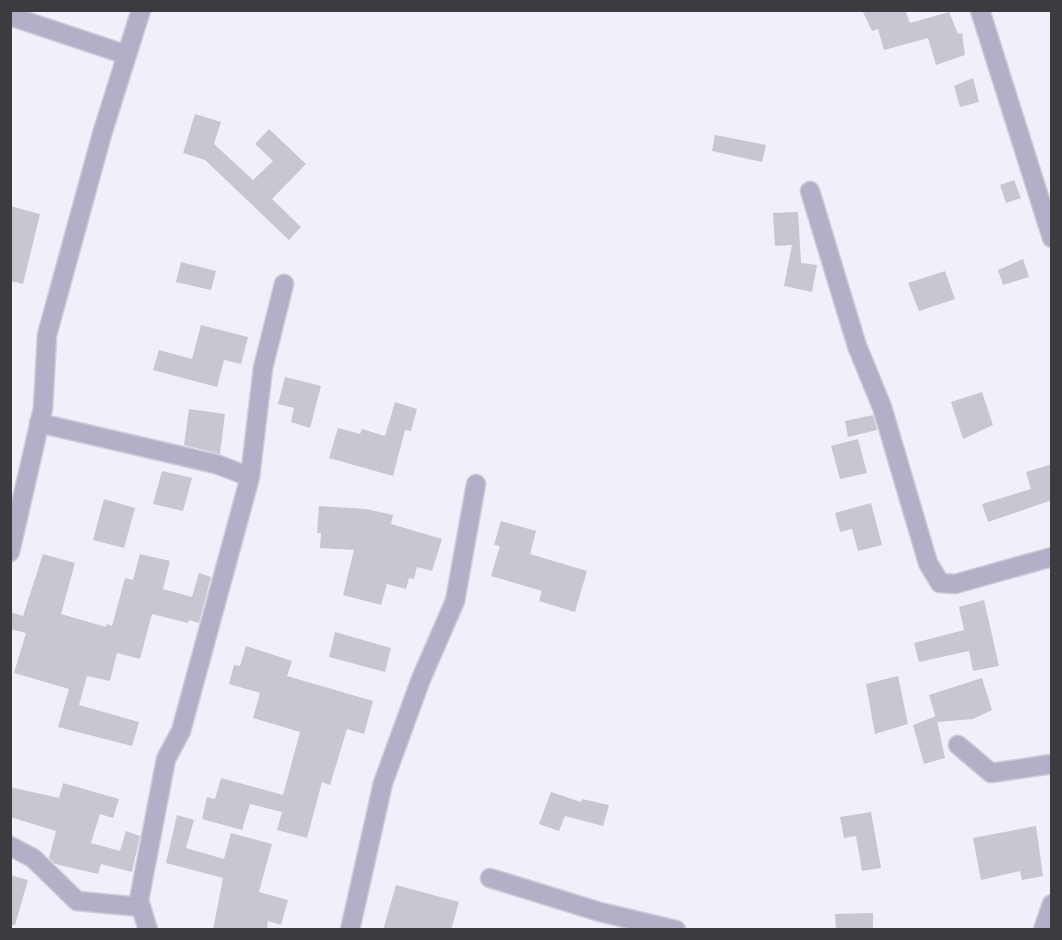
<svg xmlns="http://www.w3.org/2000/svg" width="1062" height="940" font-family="'Nunito Sans',sans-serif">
	<rect width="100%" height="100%" fill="#f0f0fb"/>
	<!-- building -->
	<path fill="#c7c7d1" d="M 862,10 L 905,10 L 910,23 L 949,12 L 958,34 L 962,33 L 965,55 L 936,65 L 928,38 L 884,50 L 878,29 L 872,31 Z
		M 973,78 L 979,102 L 960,107 L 954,86 Z
		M 195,114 L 221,122 L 214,144 L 253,180 L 273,161 L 255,144 L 269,129 L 306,164 L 272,199 L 301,227 L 289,240 L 205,160 L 183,153 Z
		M 715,135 L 766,145 L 762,162 L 712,151 Z
		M 1014,180 L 1021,198 L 1006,203 L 1000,185 Z
		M 10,206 L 40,214 L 23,284 L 10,281 Z
		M 798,212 L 801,263 L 817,265 L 812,292 L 784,286 L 792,245 L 775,246 L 773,213 Z
		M 1023,259 L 1029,277 L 1003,285 L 998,270 Z
		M 181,262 L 216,271 L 211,290 L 176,282 Z
		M 945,271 L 955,299 L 919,311 L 908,283 Z
		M 201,325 L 248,337 L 241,364 L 224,360 L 217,387 L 153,370 L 159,350 L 192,359 Z
		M 285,377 L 321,386 L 310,428 L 291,422 L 294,408 L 278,404 Z
		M 982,392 L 993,425 L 963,439 L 951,402 Z
		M 395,402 L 417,409 L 411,431 L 405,430 L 393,476 L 329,458 L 338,428 L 360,434 L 362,429 L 385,436 Z
		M 189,409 L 225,414 L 220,454 L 184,445 Z
		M 873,415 L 877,430 L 848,437 L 845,421 Z
		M 858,439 L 867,473 L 840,479 L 831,446 Z
		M 1052,464 L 1052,500 L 988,522 L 982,504 L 1031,489 L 1026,472 Z
		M 162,471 L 192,478 L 183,511 L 153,504 Z
		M 104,499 L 135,508 L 124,548 L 93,540 Z
		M 871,503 L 882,545 L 858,551 L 852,529 L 840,532 L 835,513 Z
		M 319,506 L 366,509 L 393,515 L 391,524 L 442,539 L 432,571 L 417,567 L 414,579 L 409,578 L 406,589 L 387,584 L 381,605 L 343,595 L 354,550 L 320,548 L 321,533 L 317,533 Z
		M 501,521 L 536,531 L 530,554 L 587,571 L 575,612 L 539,601 L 542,591 L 491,576 L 500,546 L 494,545 Z
		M 43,554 L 75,563 L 61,614 L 106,627 L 107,624 L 112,626 L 125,578 L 133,580 L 140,554 L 170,561 L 163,589 L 192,597 L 199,573 L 211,577 L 199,623 L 189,620 L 188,623 L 152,614 L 140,659 L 117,653 L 110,681 L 87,676 L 79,705 L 139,722 L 132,746 L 58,727 L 69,689 L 14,673 L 26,633 L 10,629 L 10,612 L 23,616 Z
		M 984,600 L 999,666 L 973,671 L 969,651 L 919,662 L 914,643 L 964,630 L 959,607 Z
		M 335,632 L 391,648 L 385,672 L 329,657 Z
		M 246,646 L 292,661 L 287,676 L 373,701 L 364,734 L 347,729 L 330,785 L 322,782 L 307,838 L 277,830 L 282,812 L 250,804 L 242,830 L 202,819 L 207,797 L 215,799 L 221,778 L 283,795 L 300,732 L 253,718 L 260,693 L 229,684 L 234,665 L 240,666 Z
		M 898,676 L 908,724 L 875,734 L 866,684 Z
		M 982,678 L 992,710 L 973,719 L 937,722 L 929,695 Z
		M 936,716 L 945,758 L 924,764 L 913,725 Z
		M 63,783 L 119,799 L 113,818 L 100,814 L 91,843 L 120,851 L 126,831 L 140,836 L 132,872 L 101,864 L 98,874 L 55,864 L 49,858 L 56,831 L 10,817 L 10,787 L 59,798 Z
		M 551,792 L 581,802 L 582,799 L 609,805 L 603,826 L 565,816 L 559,831 L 539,824 Z
		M 871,812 L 881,868 L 862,871 L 856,836 L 844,838 L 840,817 Z
		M 177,815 L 194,820 L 186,848 L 224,859 L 231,833 L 272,844 L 259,892 L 288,900 L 281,925 L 268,921 L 267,930 L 213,930 L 223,878 L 166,863 Z
		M 1036,826 L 1043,876 L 1022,880 L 1020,871 L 981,880 L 973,838 Z
		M 10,875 L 28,880 L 15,925 L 10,925 Z
		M 396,885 L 459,902 L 451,930 L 383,930 Z
		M 873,913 L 873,930 L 836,930 L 835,914 Z"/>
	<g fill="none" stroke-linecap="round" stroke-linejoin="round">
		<defs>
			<path id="minor" d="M 980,10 L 1052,238
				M 10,16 L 127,55
				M 810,191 L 857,346 L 882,407 L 928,563 L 940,583 L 955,584 L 1052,557
				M 39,423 L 216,464 L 250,477
				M 10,552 L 43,408 L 47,335 L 102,134 L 141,10
				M 958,745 L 991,773 L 1052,764
				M 10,846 L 33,858 L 77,901 L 141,907
				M 490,878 L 600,912 L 676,930
				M 148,930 L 139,900 L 166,759 L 181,731 L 250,477 L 263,368 L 284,284
				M 350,930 L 383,783 L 421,679 L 455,601 L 476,484
				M 1043,930 L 1052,904"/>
		</defs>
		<!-- minor casing -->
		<use href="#minor" stroke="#ccccd6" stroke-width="21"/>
		<!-- minor -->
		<use href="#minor" stroke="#b1b0c8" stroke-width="18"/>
	</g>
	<!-- border -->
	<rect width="1062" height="940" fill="none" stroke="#3b3b40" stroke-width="24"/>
</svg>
